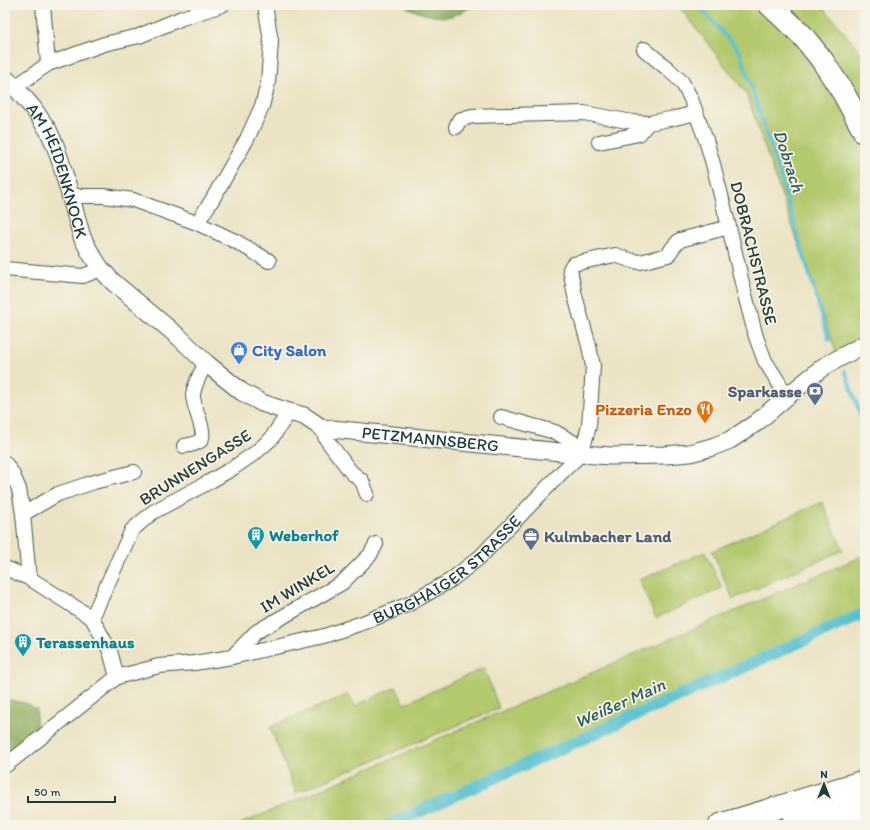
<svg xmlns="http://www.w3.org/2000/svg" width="870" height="830" font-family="Itim,sans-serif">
	<rect width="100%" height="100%" fill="#f7f3e8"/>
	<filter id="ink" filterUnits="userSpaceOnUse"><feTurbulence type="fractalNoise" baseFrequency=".025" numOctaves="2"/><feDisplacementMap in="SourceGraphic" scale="8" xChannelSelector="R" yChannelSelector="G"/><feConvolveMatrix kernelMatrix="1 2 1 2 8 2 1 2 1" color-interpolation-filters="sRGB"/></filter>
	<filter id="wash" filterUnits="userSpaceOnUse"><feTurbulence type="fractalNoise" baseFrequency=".012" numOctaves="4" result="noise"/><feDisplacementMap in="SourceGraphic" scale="16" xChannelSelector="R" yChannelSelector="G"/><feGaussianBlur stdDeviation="0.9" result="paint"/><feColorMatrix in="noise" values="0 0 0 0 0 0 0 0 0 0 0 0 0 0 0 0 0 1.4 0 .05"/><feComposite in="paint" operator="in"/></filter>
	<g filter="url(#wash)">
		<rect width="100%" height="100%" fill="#ebe3c3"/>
		<!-- green -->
		<path fill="#b3c96d" stroke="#698350" d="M 678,5 L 821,5 L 865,57 L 865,344 L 838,358 L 746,93 Z
			M 822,502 L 843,550 L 733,599 L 712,551 Z
			M 705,552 L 722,588 L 656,618 L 639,580 Z
			M 865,555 L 865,610 L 386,825 L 238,825 Z
			M 484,668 L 499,708 L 296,793 L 270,727 L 349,694 L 355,706 L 396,687 L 404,704 Z"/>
		<!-- forest -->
		<path fill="#8ead60" stroke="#56754a" d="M 403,5 L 476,5 C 469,8 459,14 452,16 C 437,19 416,13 403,5 Z
			M 5,699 L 25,703 L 37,709 L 36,730 L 5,757 Z"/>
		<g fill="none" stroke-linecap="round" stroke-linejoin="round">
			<!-- stream -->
			<path stroke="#58c2d2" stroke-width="3.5" d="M 698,5 L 740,52 L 778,169 L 829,340
				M 845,371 L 865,427"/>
			<!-- canal -->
			<path stroke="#58c2d2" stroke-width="12" d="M 389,825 L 865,613"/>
		</g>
	</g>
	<g filter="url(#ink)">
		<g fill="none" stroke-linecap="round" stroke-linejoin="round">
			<defs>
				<g id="minor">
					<path d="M 43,5 L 48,64"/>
					<path d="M 644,49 L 668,69 L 682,82 L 691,99 L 706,140 L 713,164 L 729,227 L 743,287 L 756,337 L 765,361 L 779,383 L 784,399"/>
					<path d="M 15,87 L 48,64 L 104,44 L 139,36 L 182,18 L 222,5"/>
					<path d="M 456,127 L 459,120 L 472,116 L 584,113 L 633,122 L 648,123 L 675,118 L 696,113"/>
					<path d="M 599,142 L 639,134 L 648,123"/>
					<path d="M 70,196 L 104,196 L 133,200 L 197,223 L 237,242 L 269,261"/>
					<path d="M 197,223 L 212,200 L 247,139 L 262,106 L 268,83 L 271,41 L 265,5"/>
					<path d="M 5,269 L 83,276 L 101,269"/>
					<path d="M 501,417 L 555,432 L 573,442 L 581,454"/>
					<path d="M 322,428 L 326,439 L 351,472 L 362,481 L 367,494"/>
					<path d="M 184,446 C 190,445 197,444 201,440 C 207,433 192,404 193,395 C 194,384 201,372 206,363"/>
					<path d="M 5,463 L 12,473 L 19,489 L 23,514 L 29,578"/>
					<path d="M 23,514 L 58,494 L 94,482 L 134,472"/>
					<path d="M 5,568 L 29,578 L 92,618 L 110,651 L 117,677"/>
					<path d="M 92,618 L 132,530 L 153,512 L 209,482 L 233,468 L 255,453 L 271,439 L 289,412"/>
					<path d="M 232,657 L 256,632 L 342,583 L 370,555 L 376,544"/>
					<path id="s1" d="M 5,766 L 117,677 L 159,666 L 194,663 L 232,657 L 324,636 L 365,622 L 409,604 L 451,580 L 480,557 L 561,473 L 581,454 L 589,426 L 593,366 L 589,346 L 575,296 L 570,269 L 573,264 L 615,255 L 633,261 L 640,262 L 668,255 L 674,246 L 680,240 L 729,227"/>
				</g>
				<g id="tertiary">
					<path id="s2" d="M 5,78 L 15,87 L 33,108 L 48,130 L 55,145 L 61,163 L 82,237 L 91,254 L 101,269 L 113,282 L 180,338 L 206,363 L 242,392 L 262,403 L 289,412 L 304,416 L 322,428 L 581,454 L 611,456 L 665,455 L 690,453 L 712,447 L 730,440 L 756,423 L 784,399 L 823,367 L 865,344"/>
				</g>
				<path id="primary" d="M 770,5 L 802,35 L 822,60 L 844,94 L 865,133"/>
				<path id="trunk" d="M 720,825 L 865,781
					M 792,825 L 865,803
					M 857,825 L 865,814"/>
			</defs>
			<!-- minor casing -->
			<use href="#minor" stroke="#3e5649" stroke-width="16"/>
			<!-- tertiary casing -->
			<use href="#tertiary" stroke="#3e5649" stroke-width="19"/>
			<!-- primary casing -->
			<use href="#primary" stroke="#3e5649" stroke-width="24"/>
			<!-- trunk casing -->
			<use href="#trunk" stroke="#3e5649" stroke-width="24"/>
			<!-- minor -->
			<use href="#minor" stroke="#fff" stroke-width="14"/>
			<!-- tertiary -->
			<use href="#tertiary" stroke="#fff" stroke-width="17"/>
			<!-- primary -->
			<use href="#primary" stroke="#fff" stroke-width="22"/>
			<!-- trunk -->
			<use href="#trunk" stroke="#fff" stroke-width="22"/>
		</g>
	</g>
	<!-- icons -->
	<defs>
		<symbol id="shop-pin" viewBox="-11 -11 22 30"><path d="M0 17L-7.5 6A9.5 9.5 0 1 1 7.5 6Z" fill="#3f7fe0" stroke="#f7f3e8"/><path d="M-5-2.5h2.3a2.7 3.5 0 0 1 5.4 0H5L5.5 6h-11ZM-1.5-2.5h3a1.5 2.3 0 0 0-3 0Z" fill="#fff"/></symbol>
		<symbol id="bank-pin" viewBox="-11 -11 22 30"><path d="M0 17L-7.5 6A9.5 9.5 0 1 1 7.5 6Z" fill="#5c6f8a" stroke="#f7f3e8"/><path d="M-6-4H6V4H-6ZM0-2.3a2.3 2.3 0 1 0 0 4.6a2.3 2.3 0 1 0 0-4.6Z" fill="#fff"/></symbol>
		<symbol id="restaurant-pin" viewBox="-11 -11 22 30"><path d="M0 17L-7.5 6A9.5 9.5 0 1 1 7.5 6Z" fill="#e8710a" stroke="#f7f3e8"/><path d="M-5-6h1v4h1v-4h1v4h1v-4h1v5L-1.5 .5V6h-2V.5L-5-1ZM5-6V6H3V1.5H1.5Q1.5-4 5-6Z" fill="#fff"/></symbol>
		<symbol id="building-pin" viewBox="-11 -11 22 30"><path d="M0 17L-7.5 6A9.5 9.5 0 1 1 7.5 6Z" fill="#0f9aa8" stroke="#f7f3e8"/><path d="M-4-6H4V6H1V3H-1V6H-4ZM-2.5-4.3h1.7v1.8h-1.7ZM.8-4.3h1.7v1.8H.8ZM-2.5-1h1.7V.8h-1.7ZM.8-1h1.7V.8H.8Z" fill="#fff"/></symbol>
		<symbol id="office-pin" viewBox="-11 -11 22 30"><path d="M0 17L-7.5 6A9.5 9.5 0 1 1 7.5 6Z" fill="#5c6f8a" stroke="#f7f3e8"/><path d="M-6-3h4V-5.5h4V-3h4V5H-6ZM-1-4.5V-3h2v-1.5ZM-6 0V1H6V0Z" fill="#fff"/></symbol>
	</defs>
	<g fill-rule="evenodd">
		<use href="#shop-pin" x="229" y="340" width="20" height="27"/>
		<use href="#bank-pin" x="805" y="381" width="20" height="27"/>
		<use href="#restaurant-pin" x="695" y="399" width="20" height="27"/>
		<use href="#building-pin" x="246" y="525" width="20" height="27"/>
		<use href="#office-pin" x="521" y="526" width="20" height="27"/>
		<use href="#building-pin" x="13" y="632" width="20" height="27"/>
	</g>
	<g text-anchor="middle" stroke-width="3.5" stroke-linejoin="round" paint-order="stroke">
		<!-- street labels -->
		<g font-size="17" fill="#1f3d34" stroke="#f7f3e8">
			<text dy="6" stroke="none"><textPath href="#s2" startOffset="109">AM HEIDENKNOCK</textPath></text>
			<text transform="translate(754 253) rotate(76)" y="6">DOBRACHSTRASSE</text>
			<text dy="6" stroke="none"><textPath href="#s2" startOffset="602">PETZMANNSBERG</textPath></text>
			<text transform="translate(195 467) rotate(-32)" y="6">BRUNNENGASSE</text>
			<text dy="6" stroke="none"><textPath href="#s1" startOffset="496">BURGHAIGER STRASSE</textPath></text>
			<text transform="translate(297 587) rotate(-31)" y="6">IM WINKEL</text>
		</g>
		<!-- shop labels -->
		<g font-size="17" font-weight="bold" fill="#366cbe" stroke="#f7f3e8" text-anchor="start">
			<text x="252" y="356">City Salon</text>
		</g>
		<!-- service labels -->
		<g font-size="17" font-weight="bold" fill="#4e5e75" stroke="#f7f3e8" text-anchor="end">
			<text x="802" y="397">Sparkasse</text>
			<text x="544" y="542" text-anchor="start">Kulmbacher Land</text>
		</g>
		<!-- food labels -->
		<g font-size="17" font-weight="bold" fill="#c56008" stroke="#f7f3e8" text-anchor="end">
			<text x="692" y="415">Pizzeria Enzo</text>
		</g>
		<!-- culture labels -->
		<g font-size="17" font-weight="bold" fill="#0d838f" stroke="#f7f3e8" text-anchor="start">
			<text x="269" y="541">Weberhof</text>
			<text x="36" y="648">Terassenhaus</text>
		</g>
		<!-- water labels -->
		<g font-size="18" font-style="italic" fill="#2d5e5c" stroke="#f7f3e8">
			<text transform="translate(789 161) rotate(72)" y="6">Dobrach</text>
			<text transform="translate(620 703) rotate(-24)" y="6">Weißer Main</text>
		</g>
	</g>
	<!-- margin -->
	<rect width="870" height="830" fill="none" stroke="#f7f3e8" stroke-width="20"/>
	<!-- north arrow -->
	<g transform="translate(824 784)" stroke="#f7f3e8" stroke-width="3" paint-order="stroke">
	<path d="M0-3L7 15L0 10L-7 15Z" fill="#1f3d34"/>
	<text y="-6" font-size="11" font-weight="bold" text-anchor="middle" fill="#1f3d34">N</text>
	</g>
	<!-- scale -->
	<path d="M28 796v6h87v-6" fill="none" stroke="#1f3d34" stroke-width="2"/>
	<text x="34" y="796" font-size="12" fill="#1f3d34" stroke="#f7f3e8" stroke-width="3" paint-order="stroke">50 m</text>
</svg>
